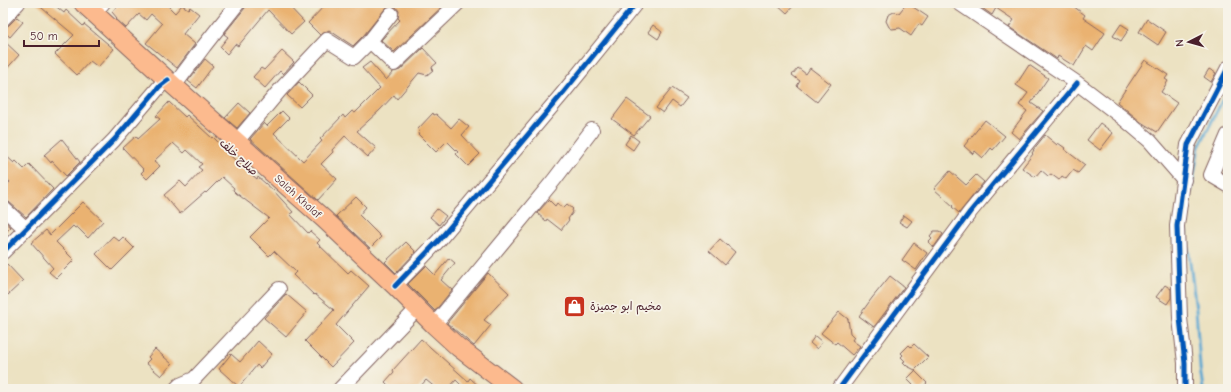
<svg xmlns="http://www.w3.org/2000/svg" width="1231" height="392" font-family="'Comic Neue','Playpen Sans Arabic',sans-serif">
	<rect width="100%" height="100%" fill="#f7f3e8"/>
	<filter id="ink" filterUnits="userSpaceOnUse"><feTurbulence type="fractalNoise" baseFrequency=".025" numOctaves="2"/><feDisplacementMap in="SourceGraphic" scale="8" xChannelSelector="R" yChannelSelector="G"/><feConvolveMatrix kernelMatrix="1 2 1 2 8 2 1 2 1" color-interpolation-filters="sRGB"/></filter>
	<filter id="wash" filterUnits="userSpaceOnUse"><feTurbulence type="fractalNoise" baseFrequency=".012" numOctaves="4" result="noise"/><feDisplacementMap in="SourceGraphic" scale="16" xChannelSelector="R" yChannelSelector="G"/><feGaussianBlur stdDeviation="0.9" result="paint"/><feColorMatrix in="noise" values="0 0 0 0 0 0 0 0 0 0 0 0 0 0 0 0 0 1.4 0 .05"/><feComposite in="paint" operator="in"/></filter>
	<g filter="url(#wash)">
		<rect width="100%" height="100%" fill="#ece2c2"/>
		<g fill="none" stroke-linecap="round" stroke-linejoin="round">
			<!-- stream -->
			<path stroke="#58a7d2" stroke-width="3" d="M 1203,389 L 1200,367 L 1196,310 L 1185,223 L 1199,147 L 1228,89"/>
		</g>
		<g id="blocks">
			<!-- building -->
			<path fill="#eab271" d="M 36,3 L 52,3 L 64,13 L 66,10 L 83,26 L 84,24 L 114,49 L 98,67 L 90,61 L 77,75 L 55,54 L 74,35 Z
				M 120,3 L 165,3 L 175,13 L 182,5 L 188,9 L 190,7 L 199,14 L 183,34 L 195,44 L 177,68 L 146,43 L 162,24 L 151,14 L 146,20 L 139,14 L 126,28 L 116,19 L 117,18 L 112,12 Z
				M 246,3 L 286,3 L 304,22 L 291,34 L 268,10 L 238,46 L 235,44 L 227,54 L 220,47 L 228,37 L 224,34 L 245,8 Z
				M 327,3 L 446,3 L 394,52 L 381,40 L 400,20 L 398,18 L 399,11 L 396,7 L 388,6 L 385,9 L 364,35 L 353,46 L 329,30 L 320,35 L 308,23 Z
				M 776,3 L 796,3 L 787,13 Z
				M 907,3 L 928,17 L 922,26 L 919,24 L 911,36 L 900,28 L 892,29 L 889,27 L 886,21 L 888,15 L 894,12 L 899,13 Z
				M 986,3 L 1069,3 L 1085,15 L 1083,18 L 1105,33 L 1093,51 L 1086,46 L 1074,66 L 1058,56 L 1057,59 L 1009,27 L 1014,20 L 996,8 L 992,15 L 982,8 Z
				M 17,17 L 23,22 L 10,37 L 3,31 L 3,29 L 9,25 Z
				M 1147,19 L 1166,32 L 1158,45 L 1139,32 Z
				M 1121,24 L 1129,29 L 1121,41 L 1113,36 Z
				M 653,25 L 662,32 L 658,39 L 648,32 Z
				M 3,40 L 19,55 L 3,73 Z
				M 423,48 L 437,63 L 432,67 L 433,70 L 427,75 L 419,73 L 397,99 L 394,95 L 380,110 L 357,131 L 376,148 L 368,157 L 345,136 L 332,150 L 333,152 L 321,164 L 337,179 L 318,200 L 250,139 L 264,123 L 267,126 L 282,111 L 289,118 L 274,133 L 303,161 L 322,141 L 320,139 L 343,115 L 345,118 L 352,111 L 355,113 L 380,88 L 362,68 L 370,62 L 386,80 L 393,72 L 400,70 Z
				M 282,51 L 294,62 L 283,74 L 280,71 L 265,88 L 253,77 L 261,68 L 264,70 Z
				M 205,59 L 213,66 L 197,88 L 188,81 Z
				M 1145,60 L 1168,75 L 1165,79 L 1168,81 L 1161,92 L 1177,103 L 1157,132 L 1141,122 L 1117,102 Z
				M 1029,65 L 1048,78 L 1031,103 L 1043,111 L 1019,139 L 1011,132 L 1027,111 L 1019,105 L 1028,93 L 1016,85 Z
				M 798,68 L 806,74 L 810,68 L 831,84 L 817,102 L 797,86 L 800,81 L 792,75 Z
				M 1209,69 L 1216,73 L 1211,82 L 1204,77 Z
				M 299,82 L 312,95 L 300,107 L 287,95 Z
				M 672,88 L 687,98 L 680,107 L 672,101 L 663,113 L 656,108 Z
				M 627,99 L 650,116 L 634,135 L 612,119 Z
				M 169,102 L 185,117 L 187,115 L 212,138 L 213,137 L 225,149 L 224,150 L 244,168 L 257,179 L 258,177 L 273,190 L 293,212 L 290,214 L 308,233 L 310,231 L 320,240 L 317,243 L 348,273 L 351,270 L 369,286 L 336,325 L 354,343 L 331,367 L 305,341 L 334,310 L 315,294 L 314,295 L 293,275 L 296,272 L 274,251 L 269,256 L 250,237 L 269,218 L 236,193 L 233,190 L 234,188 L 222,177 L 206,193 L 205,192 L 180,214 L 164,195 L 180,181 L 186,187 L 202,170 L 198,167 L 202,164 L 187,150 L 184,153 L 173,143 L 154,161 L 160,166 L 147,179 L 141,173 L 144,170 L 123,148 L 136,136 L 138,139 L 160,119 L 156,116 Z
				M 239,103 L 250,113 L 237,128 L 225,118 Z
				M 433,113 L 434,115 L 436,114 L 451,128 L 459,119 L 469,127 L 462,135 L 480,154 L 468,166 L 456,154 L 458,152 L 447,141 L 436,152 L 418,134 L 419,131 L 418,129 Z
				M 985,120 L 1005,136 L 993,150 L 991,148 L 983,158 L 975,151 L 973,154 L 964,146 Z
				M 1100,123 L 1113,133 L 1100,150 L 1087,140 Z
				M 631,135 L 639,141 L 633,150 L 625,144 Z
				M 1045,135 L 1057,145 L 1058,143 L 1065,148 L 1064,149 L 1085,165 L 1078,173 L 1073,170 L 1066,179 L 1062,176 L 1059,180 L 1051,174 L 1048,176 L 1041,170 L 1035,177 L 1022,168 L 1033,154 L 1032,153 L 1034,150 L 1033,150 Z
				M 62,139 L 80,162 L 66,176 L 52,161 L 51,163 L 44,155 Z
				M 3,153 L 14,163 L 16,161 L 24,169 L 29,164 L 53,189 L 26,217 L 9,202 L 3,200 L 3,189 L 10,182 L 3,175 Z
				M 950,171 L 966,185 L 976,175 L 984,182 L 959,213 L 952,207 L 953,206 L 934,189 Z
				M 356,197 L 366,207 L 359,215 L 381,237 L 370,248 L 336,216 Z
				M 549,200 L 555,206 L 557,203 L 563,208 L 567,204 L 573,209 L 572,210 L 573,212 L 568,219 L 569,220 L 561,230 L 547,219 L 546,221 L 537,213 Z
				M 83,202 L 103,221 L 88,238 L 77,227 L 75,228 L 73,226 L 56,242 L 74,260 L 56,278 L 49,272 L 53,268 L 31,243 L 46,230 L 50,235 Z
				M 437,209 L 446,216 L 439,225 L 430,217 Z
				M 904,215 L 912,221 L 907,227 L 899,222 Z
				M 3,220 L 11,227 L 3,235 Z
				M 934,231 L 939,231 L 943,234 L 934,247 L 928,242 L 932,238 L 930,236 Z
				M 113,236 L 119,241 L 123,237 L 134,248 L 112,270 L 96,254 Z
				M 720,239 L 735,252 L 725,265 L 709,251 Z
				M 406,242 L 416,252 L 396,273 L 385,262 Z
				M 914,243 L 927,253 L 916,270 L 902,260 Z
				M 449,258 L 455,263 L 441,280 L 452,290 L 435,311 L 408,284 L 426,266 L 435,275 Z
				M 7,264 L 23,281 L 8,295 L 3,290 L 3,268 Z
				M 488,273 L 509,293 L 484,320 L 491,325 L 474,346 L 447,323 Z
				M 890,276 L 904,287 L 874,327 L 859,316 L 872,298 Z
				M 1165,285 L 1171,289 L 1171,298 L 1167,304 L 1156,297 Z
				M 286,294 L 307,312 L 286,337 L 264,318 Z
				M 839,312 L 848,319 L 850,333 L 854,337 L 852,340 L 860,346 L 852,355 L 837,342 L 835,344 L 821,333 Z
				M 815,336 L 822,342 L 817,349 L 810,343 Z
				M 421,339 L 468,381 L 470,378 L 482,389 L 460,389 L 462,386 L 456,380 L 448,389 L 437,389 L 426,380 L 418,389 L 392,389 L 385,382 L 394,372 L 393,370 Z
				M 258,341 L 272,354 L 260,368 L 257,365 L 239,387 L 219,369 L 231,354 L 240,362 Z
				M 914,344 L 928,357 L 915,370 L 907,366 L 903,362 L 905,361 L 901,357 L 903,355 L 901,353 L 909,345 L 911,347 Z
				M 155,349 L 172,364 L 161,376 L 146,363 L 150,359 L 148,357 Z
				M 915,371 L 927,383 L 921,389 L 917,389 L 907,379 Z"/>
		</g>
	</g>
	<g filter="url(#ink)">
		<use href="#blocks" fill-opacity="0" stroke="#836360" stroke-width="1"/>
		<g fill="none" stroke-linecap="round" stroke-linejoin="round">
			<defs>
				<path id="minor" d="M 959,3 L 1077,83 L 1123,118 L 1150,141 L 1184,180
					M 94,13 L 103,3
					M 3,19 L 18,3
					M 370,41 L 394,64 L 458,3
					M 174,86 L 204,46 L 238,3
					M 1228,135 L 1211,175 L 1228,185
					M 237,141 L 280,90 L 327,40 L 354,57 L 370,41 L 391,14
					M 3,208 L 26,229
					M 3,252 L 114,140 L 160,86 L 168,80
					M 395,286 L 439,240 L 563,93 L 636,3
					M 434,325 L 554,180 L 592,130
					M 176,389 L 180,385 L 194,379 L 279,289
					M 340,389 L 413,313
					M 839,389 L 970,212 L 1077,83
					M 1185,389 L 1185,363 L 1180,318 L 1177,226 L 1188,145 L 1228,68"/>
				<path id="major" d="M 83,3 L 174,86 L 324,219 L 395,286 L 434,325 L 458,347 L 513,389"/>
			</defs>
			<!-- minor casing -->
			<use href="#minor" stroke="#836360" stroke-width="16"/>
			<!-- major casing -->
			<use href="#major" stroke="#836360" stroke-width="20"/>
			<!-- minor -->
			<use href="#minor" stroke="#fff" stroke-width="14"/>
			<!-- major -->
			<use href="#major" stroke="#fcba8e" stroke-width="18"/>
			<defs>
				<path id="cycleway" d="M 3,252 L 114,140 L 160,86 L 168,80
					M 395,286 L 439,240 L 563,93 L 636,3
					M 839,389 L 970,212 L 1077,83
					M 1185,389 L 1185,363 L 1180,318 L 1177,226 L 1188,145 L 1228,68"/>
			</defs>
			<!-- cycleway casing -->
			<use href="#cycleway" stroke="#f7f3e8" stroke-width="8"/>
			<!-- cycleway -->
			<use href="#cycleway" stroke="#0057b8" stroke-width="5"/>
		</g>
	</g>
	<!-- icons -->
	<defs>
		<symbol id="shop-square" viewBox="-11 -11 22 22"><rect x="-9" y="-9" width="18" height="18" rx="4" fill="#c8321e" stroke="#f7f3e8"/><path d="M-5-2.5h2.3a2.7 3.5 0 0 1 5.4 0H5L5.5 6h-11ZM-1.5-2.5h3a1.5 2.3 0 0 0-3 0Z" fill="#fff"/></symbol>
	</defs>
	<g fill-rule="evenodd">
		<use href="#shop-square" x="562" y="294" width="25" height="25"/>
	</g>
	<g text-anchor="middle" stroke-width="3.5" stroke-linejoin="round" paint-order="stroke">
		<!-- street labels -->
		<g font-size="11" fill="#4a1f2b" stroke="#f7f3e8">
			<text transform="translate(239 157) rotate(43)" y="4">صلاح خلف</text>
			<text transform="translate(298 196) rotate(42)" y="4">Salah Khalaf</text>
		</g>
		<!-- poi labels -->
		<g font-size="11" fill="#4a1f2b" stroke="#f7f3e8" text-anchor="start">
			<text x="590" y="310">مخيم ابو جميزة</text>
		</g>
	</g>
	<!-- margin -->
	<rect width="1231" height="392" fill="none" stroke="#f7f3e8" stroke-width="16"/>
	<!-- north arrow -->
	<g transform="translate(1189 42) rotate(264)" stroke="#f7f3e8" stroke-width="3" paint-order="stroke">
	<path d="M0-3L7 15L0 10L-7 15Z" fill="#4a1f2b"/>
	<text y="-6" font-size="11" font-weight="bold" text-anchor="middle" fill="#4a1f2b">N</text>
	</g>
	<!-- scale -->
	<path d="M24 40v6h75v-6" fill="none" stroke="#4a1f2b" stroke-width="2"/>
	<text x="30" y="40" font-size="12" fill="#4a1f2b" stroke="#f7f3e8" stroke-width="3" paint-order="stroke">50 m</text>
</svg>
